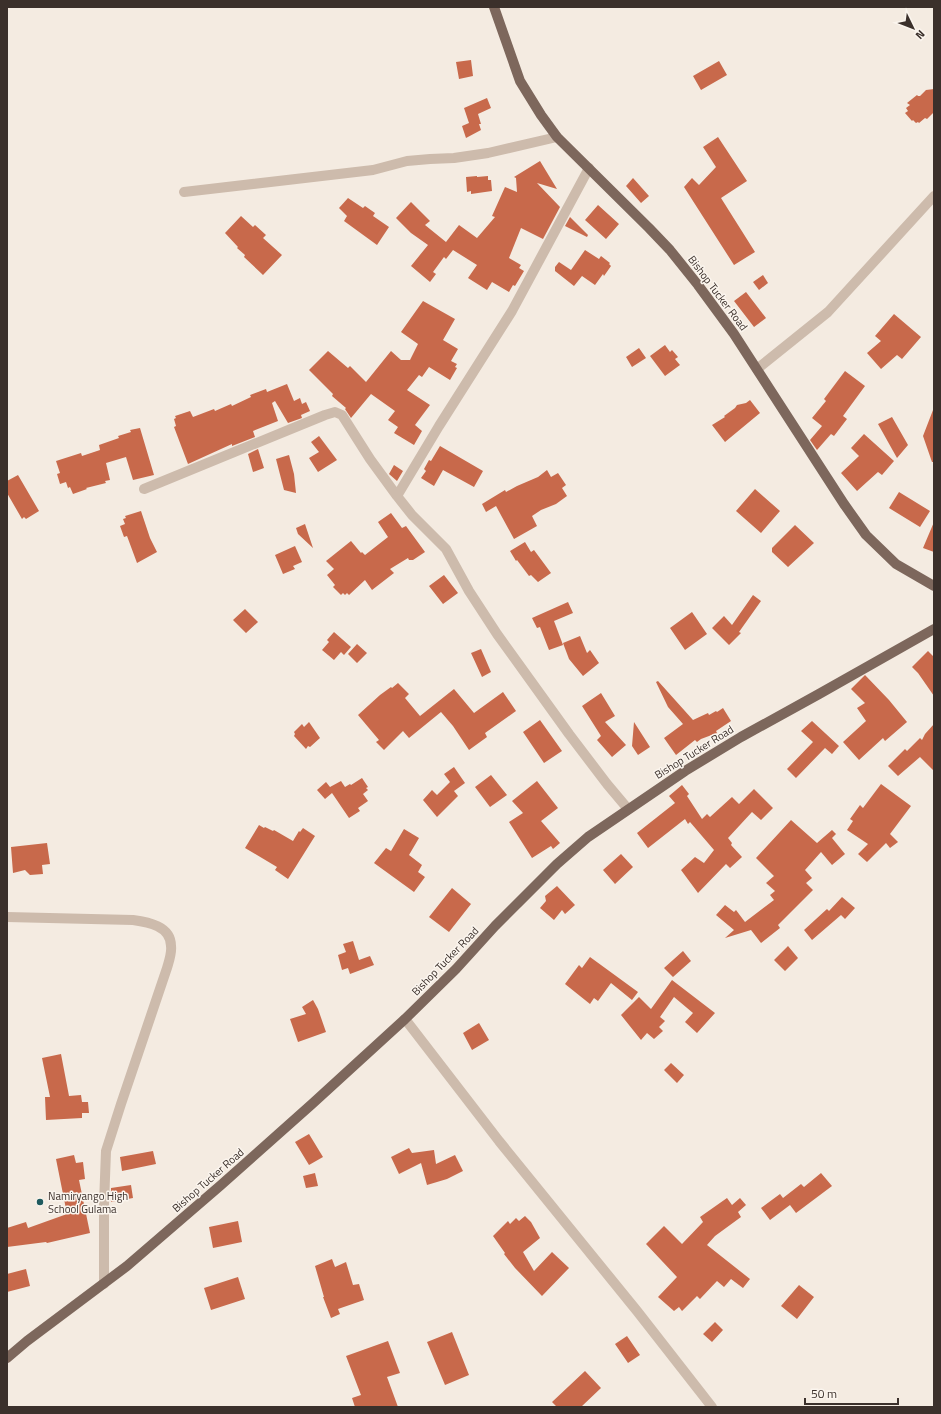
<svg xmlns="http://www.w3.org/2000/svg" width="941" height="1414" font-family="'Titillium Web',sans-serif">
	<rect width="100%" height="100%" fill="#f4ebe1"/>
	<!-- building -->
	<path fill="#c8694b" d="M 471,60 L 473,76 L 459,79 L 456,62 Z
		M 719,61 L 727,75 L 701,90 L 693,76 Z
		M 934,89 L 934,112 L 927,119 L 925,118 L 919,123 L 918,122 L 916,123 L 913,120 L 912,121 L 905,113 L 908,111 L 906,108 L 910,105 L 907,103 L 917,95 L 918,96 L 920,96 L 926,90 Z
		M 487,98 L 491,108 L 478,114 L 481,124 L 479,124 L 481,130 L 466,138 L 462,126 L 469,123 L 464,108 Z
		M 718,137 L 747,181 L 721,198 L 755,252 L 734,265 L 684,187 L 692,178 L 699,185 L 716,167 L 703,147 Z
		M 540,161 L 557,189 L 537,183 L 560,207 L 543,239 L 521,228 L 509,258 L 521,265 L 519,268 L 524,271 L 515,286 L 513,285 L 509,292 L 492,282 L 487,290 L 468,278 L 477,265 L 453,250 L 446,259 L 444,257 L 433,272 L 436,274 L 430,282 L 411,266 L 428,245 L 411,233 L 396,218 L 411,202 L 430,221 L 425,225 L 446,242 L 459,225 L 477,238 L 495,217 L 492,216 L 505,187 L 517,192 L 516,178 L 514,177 Z
		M 477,176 L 477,177 L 488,176 L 488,180 L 491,180 L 492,191 L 471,194 L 471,191 L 467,192 L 466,177 Z
		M 633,178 L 649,196 L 641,203 L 626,186 Z
		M 348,198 L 363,208 L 365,206 L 375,213 L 373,216 L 389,227 L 377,245 L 344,221 L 347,216 L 339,208 Z
		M 598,205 L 619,224 L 606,239 L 585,220 Z
		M 241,216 L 253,227 L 255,225 L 266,235 L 263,238 L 282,255 L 263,275 L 244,257 L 245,255 L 237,248 L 238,247 L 225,233 Z
		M 570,217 L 588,235 L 587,237 L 565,226 Z
		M 585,250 L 599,259 L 601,256 L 610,263 L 609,264 L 611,266 L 604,276 L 603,274 L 595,285 L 582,276 L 574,286 L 555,271 L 555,267 L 559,262 L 571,270 Z
		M 763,275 L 768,283 L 759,290 L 753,282 Z
		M 746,292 L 766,318 L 754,327 L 734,301 Z
		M 423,301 L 455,319 L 443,340 L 458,349 L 451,361 L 457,364 L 455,367 L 457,368 L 450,380 L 429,367 L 422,377 L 419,375 L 407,390 L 430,405 L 415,425 L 422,431 L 414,445 L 394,433 L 398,427 L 388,420 L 395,411 L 371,394 L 351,418 L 345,409 L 346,408 L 332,396 L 333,394 L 309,370 L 328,351 L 348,368 L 350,366 L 366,382 L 391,351 L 401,360 L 410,360 L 418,344 L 401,332 Z
		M 894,314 L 921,337 L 902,359 L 897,355 L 881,369 L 867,353 L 881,341 L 875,336 Z
		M 665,345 L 670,352 L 672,350 L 678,357 L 675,359 L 680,365 L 665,376 L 650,356 Z
		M 639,348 L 646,358 L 632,367 L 626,357 Z
		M 845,371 L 865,386 L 843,416 L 847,419 L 834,436 L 831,434 L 817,450 L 810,440 L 822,426 L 812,418 L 826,401 L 824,399 Z
		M 287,384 L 294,401 L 300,398 L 302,404 L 306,402 L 310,411 L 301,415 L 302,418 L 288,423 L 275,401 L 272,403 L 278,421 L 253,431 L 255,437 L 232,446 L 232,444 L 188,464 L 174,427 L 176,426 L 174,419 L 176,418 L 175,416 L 190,411 L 193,417 L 214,409 L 215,411 L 231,404 L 232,406 L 251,397 L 250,395 L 266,389 L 267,392 Z
		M 750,400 L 760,413 L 725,442 L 712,425 L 725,417 L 724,416 L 735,408 L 737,405 L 746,403 Z
		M 933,410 L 934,411 L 934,462 L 932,462 L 923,436 Z
		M 892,417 L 908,445 L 897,458 L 878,424 Z
		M 140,428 L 154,475 L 133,480 L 126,457 L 106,463 L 110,480 L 105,481 L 106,483 L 86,488 L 87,489 L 73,494 L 70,487 L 68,488 L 66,482 L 60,484 L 57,474 L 60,473 L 56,461 L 81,453 L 82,456 L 100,450 L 99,445 L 119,438 L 118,436 L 131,432 L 130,430 Z
		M 864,434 L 894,461 L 882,475 L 878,472 L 857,491 L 841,473 L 859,456 L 851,448 Z
		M 319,436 L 337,460 L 318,472 L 309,458 L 319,452 L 311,442 Z
		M 440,446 L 483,471 L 474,487 L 443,470 L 434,486 L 421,478 L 426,471 L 424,469 L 429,460 L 431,461 Z
		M 258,449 L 264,468 L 253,472 L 248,454 Z
		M 289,455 L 294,474 L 296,493 L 284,490 L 276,459 Z
		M 394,465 L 403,471 L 397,481 L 389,474 Z
		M 547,470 L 551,477 L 558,473 L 566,485 L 562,488 L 567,496 L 556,504 L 541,510 L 532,516 L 537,526 L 514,539 L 496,506 L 486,512 L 482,504 L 505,490 L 506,492 L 517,486 L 538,477 Z
		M 18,475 L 39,511 L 26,519 L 24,517 L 22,519 L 7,493 L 7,481 Z
		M 755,489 L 780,511 L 761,533 L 736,511 Z
		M 899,492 L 930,511 L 920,527 L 889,508 Z
		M 141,511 L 150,538 L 157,552 L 137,563 L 127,536 L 124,537 L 120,526 L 125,524 L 123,519 L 126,518 L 125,516 Z
		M 391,513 L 402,528 L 406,526 L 425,552 L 413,560 L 409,560 L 408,558 L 390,569 L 394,573 L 372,590 L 365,580 L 349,595 L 347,593 L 345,595 L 343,593 L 341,595 L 333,587 L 335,585 L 327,575 L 334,569 L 326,561 L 351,541 L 361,553 L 362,552 L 365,555 L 388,537 L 378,522 Z
		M 934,522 L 934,552 L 923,548 Z
		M 305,524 L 313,548 L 298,534 L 296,528 Z
		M 795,525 L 814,543 L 788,567 L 772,552 L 772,548 Z
		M 525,542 L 531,552 L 534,550 L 551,573 L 538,582 L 531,575 L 529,576 L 517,560 L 516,561 L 510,551 Z
		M 295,546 L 302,562 L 293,566 L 295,569 L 283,574 L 275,555 Z
		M 444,575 L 458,593 L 443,604 L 429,586 Z
		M 753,595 L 761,601 L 739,632 L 741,633 L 729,645 L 712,628 L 724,616 L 732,625 Z
		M 568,602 L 573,613 L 554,621 L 563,645 L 549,650 L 540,627 L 537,628 L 532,618 Z
		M 245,609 L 258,622 L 246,633 L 233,620 Z
		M 692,612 L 707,634 L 685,650 L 670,628 Z
		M 334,632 L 351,647 L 344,655 L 341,652 L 334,660 L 322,650 L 329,642 L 327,640 Z
		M 580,636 L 587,653 L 590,650 L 599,663 L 583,676 L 569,659 L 563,643 Z
		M 357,644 L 367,653 L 357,663 L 348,654 Z
		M 481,649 L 491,672 L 482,677 L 471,653 Z
		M 928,651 L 934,657 L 934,696 L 918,673 L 912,667 Z
		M 865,675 L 889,700 L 907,722 L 885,741 L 883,738 L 859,760 L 843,742 L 866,721 L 857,708 L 865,703 L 851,689 Z
		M 658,681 L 693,720 L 708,713 L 709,715 L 716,711 L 717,712 L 723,708 L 731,721 L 716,731 L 717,733 L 701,739 L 697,742 L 695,740 L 676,755 L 664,738 L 683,724 L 668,707 L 656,682 Z
		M 398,683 L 409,694 L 405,698 L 420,716 L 454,689 L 474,713 L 503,692 L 516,711 L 485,733 L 487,737 L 469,750 L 453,726 L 441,712 L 409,738 L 403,731 L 384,750 L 376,742 L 379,740 L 358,715 L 380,695 L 391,687 L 392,688 Z
		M 601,693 L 615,716 L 605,722 L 626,745 L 612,757 L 597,740 L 601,736 L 582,706 Z
		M 540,720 L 562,751 L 544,763 L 523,732 Z
		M 812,721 L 839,746 L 832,754 L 825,748 L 796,778 L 787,769 L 813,742 L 801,731 Z
		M 309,722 L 320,738 L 310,747 L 308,746 L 306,749 L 294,736 L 295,734 L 294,732 L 302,724 L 304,727 Z
		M 634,722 L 650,747 L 638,755 L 632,746 Z
		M 934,724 L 934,771 L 920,757 L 898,776 L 888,766 L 905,749 L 907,751 L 920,738 L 922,740 L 925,734 Z
		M 454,767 L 465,783 L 454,791 L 458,796 L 437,817 L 423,800 L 432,790 L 437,795 L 450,782 L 444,774 Z
		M 491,775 L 507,795 L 490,807 L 475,787 Z
		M 362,778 L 368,787 L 366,788 L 368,790 L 363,794 L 368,801 L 358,808 L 360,811 L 349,818 L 332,793 L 325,799 L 317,790 L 326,782 L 330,787 L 341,781 L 345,787 L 350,784 L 351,785 Z
		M 537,781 L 558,808 L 541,821 L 560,843 L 553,849 L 551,846 L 532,858 L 509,822 L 523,813 L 512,801 Z
		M 881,784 L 911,806 L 890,834 L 898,842 L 890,848 L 886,843 L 867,862 L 858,854 L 868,844 L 847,830 L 853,821 L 850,819 L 860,805 L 863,808 Z
		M 682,785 L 689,794 L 687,796 L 702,819 L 707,814 L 710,817 L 732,797 L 739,804 L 754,789 L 773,808 L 761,820 L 752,812 L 728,838 L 732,843 L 731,845 L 742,857 L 730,868 L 726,864 L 698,893 L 681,870 L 695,857 L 704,863 L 714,850 L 690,822 L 688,824 L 685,819 L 648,848 L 637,833 L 675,803 L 669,796 Z
		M 791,820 L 817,843 L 832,830 L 836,834 L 832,838 L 845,854 L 832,865 L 821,852 L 805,870 L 812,878 L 806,883 L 813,890 L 778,925 L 780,928 L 761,943 L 751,930 L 725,938 L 734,930 L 716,915 L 725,905 L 734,912 L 736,910 L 745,922 L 774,900 L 770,895 L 775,891 L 766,883 L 774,876 L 756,858 Z
		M 259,825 L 264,828 L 265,827 L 273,831 L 274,830 L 293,841 L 299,831 L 300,832 L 303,828 L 315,836 L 288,879 L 275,870 L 277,867 L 245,848 Z
		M 404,829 L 419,838 L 409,855 L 422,865 L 418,872 L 425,877 L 414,892 L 374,863 L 386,848 L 391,851 Z
		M 47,843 L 50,864 L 42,865 L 43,874 L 30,875 L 25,870 L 13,873 L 11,847 Z
		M 621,854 L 633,867 L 615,884 L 603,870 Z
		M 557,886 L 575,905 L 565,914 L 562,910 L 554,920 L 540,908 L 546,901 L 545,896 Z
		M 452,888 L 471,904 L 449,932 L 429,917 Z
		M 842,897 L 855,908 L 845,919 L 841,915 L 812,940 L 804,930 L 827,909 L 829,911 Z
		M 353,941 L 359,960 L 370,956 L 374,965 L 350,974 L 348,968 L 342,970 L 338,955 L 346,952 L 343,944 Z
		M 788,946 L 798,958 L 785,971 L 774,960 Z
		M 683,951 L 691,961 L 673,977 L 664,968 Z
		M 590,957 L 638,992 L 632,1000 L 611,983 L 598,1001 L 594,998 L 590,1004 L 565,984 L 579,965 L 582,968 Z
		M 672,980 L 715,1013 L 697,1033 L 685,1022 L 693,1013 L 674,997 L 660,1017 L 665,1021 L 659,1027 L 663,1031 L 654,1039 L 647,1033 L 641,1040 L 621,1015 L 639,997 L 651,1009 Z
		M 313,1000 L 318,1009 L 326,1032 L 298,1042 L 290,1019 L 306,1014 L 302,1007 Z
		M 479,1023 L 489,1040 L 472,1050 L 463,1033 Z
		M 61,1054 L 69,1096 L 81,1095 L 82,1102 L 88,1102 L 89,1113 L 82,1113 L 82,1118 L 46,1120 L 45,1097 L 50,1097 L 42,1058 Z
		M 671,1063 L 684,1075 L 677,1083 L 664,1070 Z
		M 309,1134 L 323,1157 L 309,1165 L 295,1142 Z
		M 409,1148 L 412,1153 L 434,1150 L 436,1164 L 455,1155 L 463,1171 L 447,1179 L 427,1185 L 421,1163 L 399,1174 L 391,1157 Z
		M 153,1151 L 156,1164 L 122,1171 L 120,1157 Z
		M 74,1155 L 76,1163 L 83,1162 L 85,1179 L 79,1180 L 90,1233 L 47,1243 L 46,1242 L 7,1247 L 7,1228 L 26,1222 L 28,1228 L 67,1214 L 56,1159 Z
		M 315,1173 L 318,1186 L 306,1188 L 303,1176 Z
		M 821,1173 L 832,1186 L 796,1213 L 790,1205 L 770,1220 L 761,1208 L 780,1194 L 783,1198 L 801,1184 L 804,1187 Z
		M 131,1185 L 133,1198 L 111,1202 L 111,1188 Z
		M 727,1198 L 732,1205 L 740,1198 L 746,1205 L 738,1212 L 741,1217 L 715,1236 L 707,1245 L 750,1279 L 743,1288 L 731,1279 L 724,1287 L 717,1281 L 700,1299 L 697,1296 L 682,1311 L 679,1307 L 674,1311 L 658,1297 L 677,1277 L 646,1244 L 664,1226 L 682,1244 L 703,1222 L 700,1217 Z
		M 525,1216 L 531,1222 L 540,1238 L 523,1252 L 534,1271 L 552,1252 L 569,1268 L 542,1296 L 515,1268 L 504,1254 L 505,1253 L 493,1236 L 508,1221 L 510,1224 L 516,1218 L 519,1221 Z
		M 238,1221 L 242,1242 L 213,1248 L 209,1227 Z
		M 332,1259 L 335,1267 L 346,1262 L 353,1285 L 359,1284 L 364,1300 L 338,1309 L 340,1314 L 331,1318 L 323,1297 L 324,1297 L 315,1266 Z
		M 26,1269 L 30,1286 L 7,1292 L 7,1274 Z
		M 238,1277 L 245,1299 L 211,1310 L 204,1288 Z
		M 799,1285 L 814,1297 L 797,1319 L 781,1306 Z
		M 715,1322 L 723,1330 L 712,1342 L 703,1334 Z
		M 452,1332 L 469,1375 L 445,1385 L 427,1342 Z
		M 627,1336 L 640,1355 L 628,1363 L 615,1344 Z
		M 388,1341 L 400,1373 L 387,1377 L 398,1407 L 355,1407 L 352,1398 L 361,1395 L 346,1356 Z
		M 585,1371 L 601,1388 L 581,1407 L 557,1407 L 552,1402 Z"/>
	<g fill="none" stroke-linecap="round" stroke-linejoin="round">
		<!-- minor -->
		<path stroke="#cdbbac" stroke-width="10" d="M 184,192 L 373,170 L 407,161 L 430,159 L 454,158 L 488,153 L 557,137
			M 757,369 L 828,312 L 934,196
			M 144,489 L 325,415 L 335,412 L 342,415 L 370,459 L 397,496 L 412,515 L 446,549 L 469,591 L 497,634 L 569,734 L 607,784 L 628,809
			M 397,496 L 439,426 L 512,311 L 589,168
			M 7,917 L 133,920 C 148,922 171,926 171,946 C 172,953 169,961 167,968 L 121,1104 L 106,1151 L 104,1204 L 104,1284
			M 405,1019 L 499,1141 L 637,1311 L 712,1407"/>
		<!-- major -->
		<path stroke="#7d675c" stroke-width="10" d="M 494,7 L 520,81 L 541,115 L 557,137 L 649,228 L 670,250 L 698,285 L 734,334 L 844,504 L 866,535 L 896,564 L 934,586
			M 7,1358 L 27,1341 L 127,1266 L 221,1185 L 312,1104 L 405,1019 L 456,969 L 495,926 L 557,864 L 588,837 L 685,771 L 741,737 L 819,694 L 934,629"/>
	</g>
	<!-- markers -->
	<circle fill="#1f5a5e" stroke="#fbf5ee" stroke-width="1.5" cx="40" cy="1202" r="4"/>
	<g text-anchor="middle" stroke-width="3" stroke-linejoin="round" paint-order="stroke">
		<!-- street labels -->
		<g font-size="11" fill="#3b302b" stroke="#fbf5ee">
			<text transform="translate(718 293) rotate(53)" y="4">Bishop Tucker Road</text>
			<text transform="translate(694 752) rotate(-32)" y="4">Bishop Tucker Road</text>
			<text transform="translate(445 961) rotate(-46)" y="4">Bishop Tucker Road</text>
			<text transform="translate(208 1180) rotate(-41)" y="4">Bishop Tucker Road</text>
		</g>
		<!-- poi labels -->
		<g font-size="11" fill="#3b302b" stroke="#fbf5ee" text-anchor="start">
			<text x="48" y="1200">Namiryango High<tspan x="48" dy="13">School Gulama</tspan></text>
		</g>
	</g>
	<!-- border -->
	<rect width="941" height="1414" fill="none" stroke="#3b302b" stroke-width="16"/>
	<!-- north arrow -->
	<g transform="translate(913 28) rotate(133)" stroke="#fbf5ee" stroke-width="3" paint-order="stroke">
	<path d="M0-3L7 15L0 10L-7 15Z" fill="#3b302b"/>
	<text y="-6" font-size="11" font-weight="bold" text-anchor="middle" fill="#3b302b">N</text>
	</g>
	<!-- scale -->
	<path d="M805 1398v6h93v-6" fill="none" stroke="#3b302b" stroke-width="2"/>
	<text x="811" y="1398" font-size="12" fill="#3b302b" stroke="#fbf5ee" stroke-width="3" paint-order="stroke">50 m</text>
</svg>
